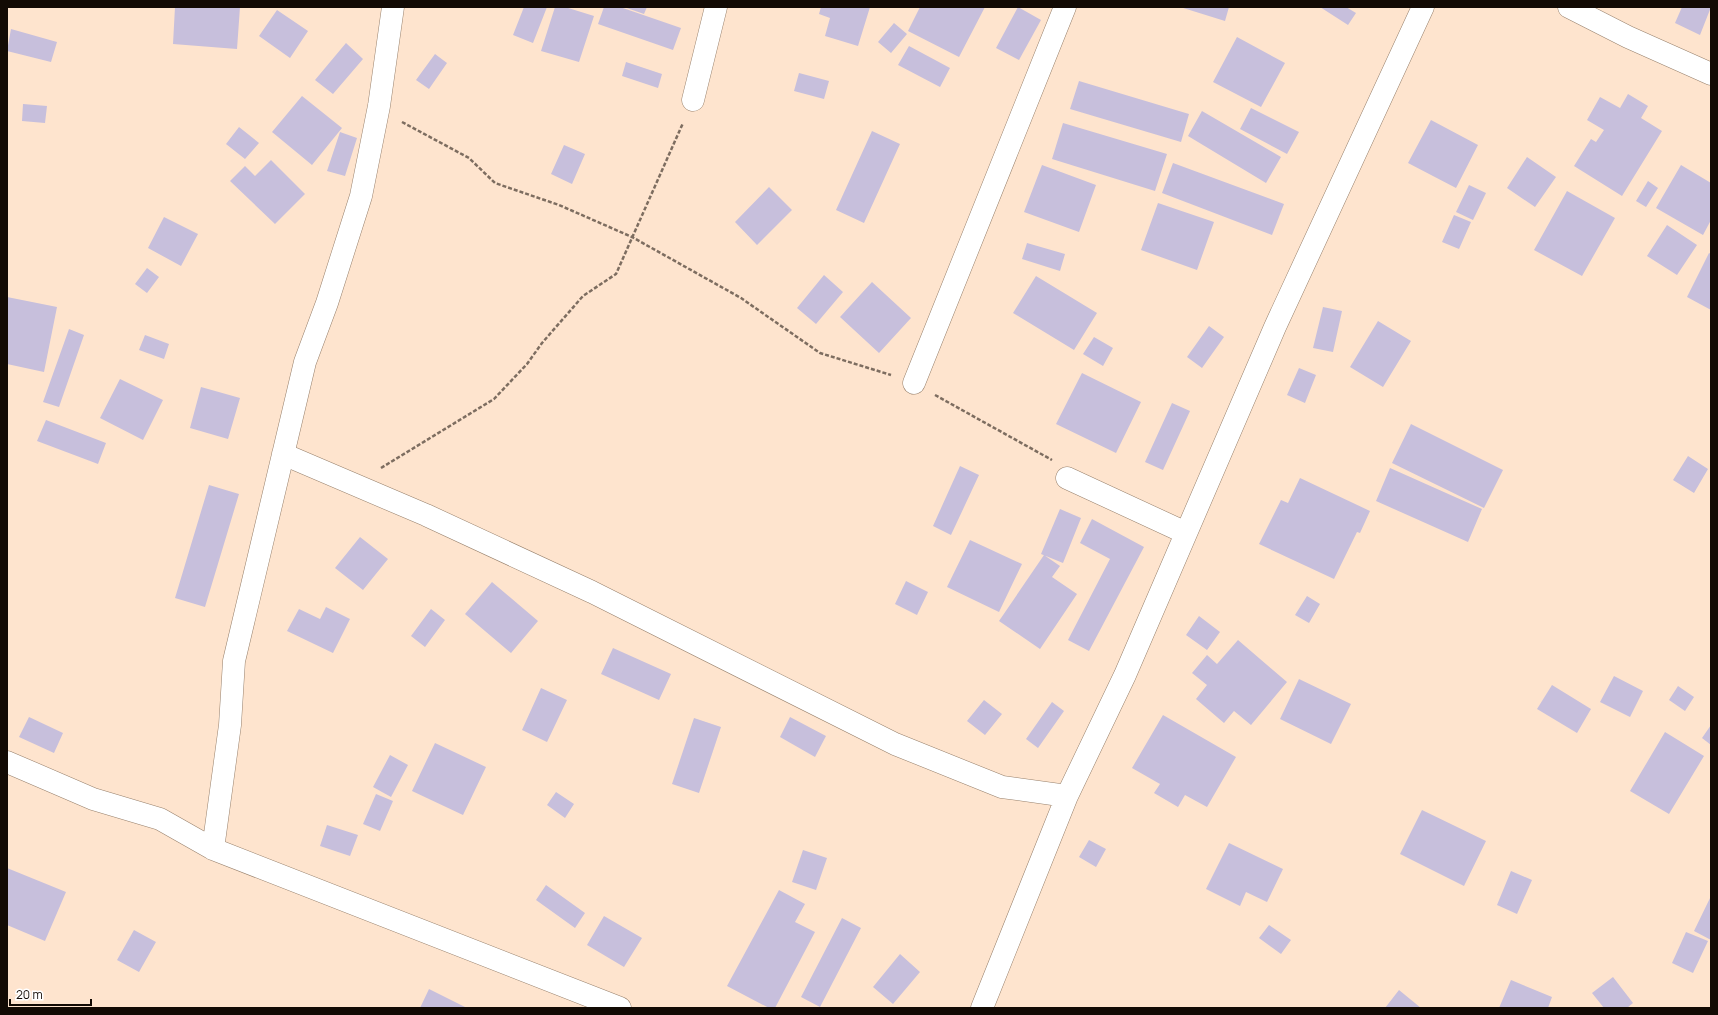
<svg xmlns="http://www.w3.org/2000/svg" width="1718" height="1015" font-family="Manrope,sans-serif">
	<rect width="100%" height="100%" fill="#fee4ce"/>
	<!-- building -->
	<path fill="#c7bfdc" d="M 175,7 L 240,7 L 237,49 L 173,44 Z
		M 524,7 L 547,7 L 533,43 L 513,35 Z
		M 555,7 L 565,7 L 594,16 L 579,62 L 541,51 Z
		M 604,7 L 620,7 L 681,28 L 673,50 L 598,24 Z
		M 624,7 L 647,7 L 644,14 Z
		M 821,7 L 870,7 L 858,46 L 825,36 L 830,18 L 819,14 Z
		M 920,7 L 985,7 L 959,57 L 908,31 Z
		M 1018,7 L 1041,20 L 1019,60 L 996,48 Z
		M 1180,7 L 1229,7 L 1225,21 Z
		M 1320,7 L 1346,7 L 1356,13 L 1348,25 Z
		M 1682,7 L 1711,7 L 1700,35 L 1675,23 Z
		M 277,10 L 308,31 L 290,58 L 259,36 Z
		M 894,23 L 907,34 L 891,53 L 878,42 Z
		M 11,29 L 57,42 L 51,62 L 7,51 Z
		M 1237,37 L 1285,63 L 1261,107 L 1213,82 Z
		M 346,43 L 363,59 L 333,94 L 315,80 Z
		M 909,46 L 950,68 L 940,87 L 898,65 Z
		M 435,54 L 447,63 L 429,89 L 416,80 Z
		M 626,62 L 662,74 L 658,88 L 622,76 Z
		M 799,73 L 829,81 L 824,99 L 794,91 Z
		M 1079,81 L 1189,114 L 1181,142 L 1070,109 Z
		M 1628,94 L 1648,106 L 1641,118 L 1662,131 L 1622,196 L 1574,166 L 1591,139 L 1596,142 L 1604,130 L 1587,120 L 1600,97 L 1620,108 Z
		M 302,96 L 342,128 L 312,165 L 272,132 Z
		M 23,104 L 47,106 L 45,123 L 22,121 Z
		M 1251,108 L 1299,132 L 1287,154 L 1240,129 Z
		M 1202,111 L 1281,157 L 1266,183 L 1188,136 Z
		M 1431,120 L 1478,145 L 1456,188 L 1408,163 Z
		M 1063,123 L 1167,154 L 1155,191 L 1052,159 Z
		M 239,127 L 259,143 L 245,159 L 226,144 Z
		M 872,131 L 900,144 L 864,223 L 836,210 Z
		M 340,132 L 357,138 L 345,176 L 327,171 Z
		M 564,145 L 585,154 L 572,184 L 551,174 Z
		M 1527,157 L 1556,177 L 1535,207 L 1507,188 Z
		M 271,160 L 305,194 L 275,224 L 230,181 L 245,166 L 255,176 Z
		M 1173,163 L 1284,204 L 1272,235 L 1162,193 Z
		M 1042,165 L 1096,185 L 1079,232 L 1024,212 Z
		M 1681,165 L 1711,183 L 1711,220 L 1703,235 L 1656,208 Z
		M 1648,181 L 1658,188 L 1646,207 L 1636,201 Z
		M 1469,185 L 1486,193 L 1473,220 L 1456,212 Z
		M 769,187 L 792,210 L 757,245 L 735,222 Z
		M 1567,191 L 1615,218 L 1582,276 L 1534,250 Z
		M 1158,203 L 1214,222 L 1197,270 L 1141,250 Z
		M 1454,215 L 1471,222 L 1459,249 L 1442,242 Z
		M 164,217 L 198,234 L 181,266 L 148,248 Z
		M 1667,225 L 1697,245 L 1677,275 L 1647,256 Z
		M 1027,243 L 1065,254 L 1060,271 L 1022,259 Z
		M 1709,253 L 1711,254 L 1711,310 L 1687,297 Z
		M 147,268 L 159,277 L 147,293 L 135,284 Z
		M 824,275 L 843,292 L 816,324 L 797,308 Z
		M 1036,276 L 1097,313 L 1074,350 L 1013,313 Z
		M 872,282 L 911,318 L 879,353 L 840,317 Z
		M 7,297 L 57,307 L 44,372 L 7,364 Z
		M 1323,307 L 1342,311 L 1333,352 L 1313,348 Z
		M 1378,321 L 1411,341 L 1383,387 L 1350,367 Z
		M 1209,326 L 1224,337 L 1202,368 L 1187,357 Z
		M 69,329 L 84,335 L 59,407 L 43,402 Z
		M 145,335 L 169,344 L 164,359 L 139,350 Z
		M 1094,337 L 1113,348 L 1103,366 L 1083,354 Z
		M 1299,368 L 1316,375 L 1305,403 L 1287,395 Z
		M 1082,373 L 1141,402 L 1116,453 L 1056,424 Z
		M 120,379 L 163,400 L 143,440 L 100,418 Z
		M 201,387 L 240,398 L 228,439 L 190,428 Z
		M 1172,403 L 1190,411 L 1163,470 L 1145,462 Z
		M 46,420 L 106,443 L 98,464 L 37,441 Z
		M 1411,424 L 1503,470 L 1484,508 L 1392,463 Z
		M 1688,456 L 1708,469 L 1694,493 L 1673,480 Z
		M 960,466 L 979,475 L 951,535 L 933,526 Z
		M 1390,468 L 1482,509 L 1468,542 L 1376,501 Z
		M 1300,478 L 1370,511 L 1360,533 L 1357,532 L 1334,579 L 1259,544 L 1281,500 L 1288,503 Z
		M 209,485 L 239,494 L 205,607 L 175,598 Z
		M 1060,509 L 1081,518 L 1063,563 L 1041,554 Z
		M 1092,519 L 1144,547 L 1089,651 L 1068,640 L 1110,559 L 1080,543 Z
		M 360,537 L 388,559 L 363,590 L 335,568 Z
		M 970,540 L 1022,564 L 999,612 L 947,587 Z
		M 1044,555 L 1060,566 L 1052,577 L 1077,594 L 1040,649 L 999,621 Z
		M 906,581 L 928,592 L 917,615 L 895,604 Z
		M 492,582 L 538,621 L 511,653 L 465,614 Z
		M 1307,596 L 1320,604 L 1309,623 L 1295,615 Z
		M 326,607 L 350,619 L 333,653 L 287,631 L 299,609 L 320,619 Z
		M 431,609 L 445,620 L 425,647 L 411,636 Z
		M 1199,616 L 1220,632 L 1207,650 L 1186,635 Z
		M 1238,640 L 1287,682 L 1251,725 L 1234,711 L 1224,723 L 1196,699 L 1207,685 L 1192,673 L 1207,655 L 1217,664 Z
		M 613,648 L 671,674 L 659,700 L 601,674 Z
		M 1614,676 L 1643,691 L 1630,717 L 1600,702 Z
		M 1299,679 L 1351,704 L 1331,744 L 1280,719 Z
		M 1552,685 L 1591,709 L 1577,733 L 1537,709 Z
		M 1678,686 L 1694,697 L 1685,711 L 1669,700 Z
		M 541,688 L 567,700 L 547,742 L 522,730 Z
		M 984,700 L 1002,714 L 985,735 L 967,721 Z
		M 1052,702 L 1064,711 L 1038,748 L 1026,739 Z
		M 1163,715 L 1236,757 L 1207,807 L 1185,795 L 1178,807 L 1154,793 L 1160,784 L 1132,768 Z
		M 29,717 L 63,733 L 54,753 L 19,737 Z
		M 790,717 L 826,736 L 815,757 L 780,737 Z
		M 694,718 L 721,727 L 699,793 L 672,784 Z
		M 1711,725 L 1711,745 L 1702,738 Z
		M 1665,732 L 1704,756 L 1669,814 L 1630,791 Z
		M 435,743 L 486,767 L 463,815 L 412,791 Z
		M 390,755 L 408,765 L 391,797 L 373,787 Z
		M 556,792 L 574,804 L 565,818 L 547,805 Z
		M 376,794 L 393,801 L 380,831 L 363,824 Z
		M 1422,810 L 1486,841 L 1464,886 L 1400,854 Z
		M 327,825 L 358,835 L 350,856 L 320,846 Z
		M 1089,840 L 1106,849 L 1096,867 L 1079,857 Z
		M 1229,843 L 1283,869 L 1267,902 L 1246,892 L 1240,906 L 1206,889 Z
		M 803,850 L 827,858 L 816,890 L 792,882 Z
		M 7,868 L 66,892 L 45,941 L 7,925 Z
		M 1511,871 L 1532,880 L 1517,914 L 1497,905 Z
		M 546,885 L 585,913 L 575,928 L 536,900 Z
		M 779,890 L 805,904 L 795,922 L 815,932 L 775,1008 L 769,1008 L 727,986 Z
		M 1711,896 L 1711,940 L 1694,931 Z
		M 604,916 L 642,938 L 624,967 L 587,945 Z
		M 842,918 L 861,928 L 820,1007 L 801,997 Z
		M 1269,925 L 1291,940 L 1281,954 L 1259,938 Z
		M 134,930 L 156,942 L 139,972 L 117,960 Z
		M 1686,932 L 1708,941 L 1693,973 L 1672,963 Z
		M 900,954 L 920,972 L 893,1004 L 873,987 Z
		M 1613,977 L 1633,1003 L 1627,1008 L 1604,1008 L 1592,993 Z
		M 1511,980 L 1552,997 L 1548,1008 L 1499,1008 Z
		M 429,989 L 467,1008 L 420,1008 Z
		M 1399,990 L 1421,1008 L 1385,1008 Z"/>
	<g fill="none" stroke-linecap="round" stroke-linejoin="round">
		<defs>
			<path id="minor" d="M 1569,7 L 1628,37 L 1711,74
				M 693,100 L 716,7
				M 914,383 L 1065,7
				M 283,454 L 426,515 L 592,592 L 895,744 L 1002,787 L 1067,796
				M 1067,478 L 1186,533
				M 7,762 L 93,799 L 160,819 L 213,849 L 620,1008
				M 213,849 L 230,725 L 234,661 L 305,362 L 327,303 L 361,196 L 379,106 L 393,7
				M 982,1008 L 1067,796 L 1125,675 L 1275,327 L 1423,7"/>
		</defs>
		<!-- minor casing -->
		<use href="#minor" stroke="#97806c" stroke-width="23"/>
		<!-- path -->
		<path stroke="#7d6d60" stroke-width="2.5" stroke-dasharray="4 2" stroke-linecap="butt" d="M 402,122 L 469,158 L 495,183 L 559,205 L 632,237 L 741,298 L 820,353 L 891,375
			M 935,395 L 1052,460
			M 381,468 L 494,399 L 527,364 L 542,343 L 583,296 L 616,274 L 683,123"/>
		<!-- minor -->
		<use href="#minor" stroke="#fff" stroke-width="22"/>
	</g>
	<!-- border -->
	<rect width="1718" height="1015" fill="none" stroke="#120a04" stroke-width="16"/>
	<!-- scale -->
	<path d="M10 999v6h81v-6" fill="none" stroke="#120a04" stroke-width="2"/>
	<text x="16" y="999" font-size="12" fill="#120a04" stroke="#ffffff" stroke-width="3" paint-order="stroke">20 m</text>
</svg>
